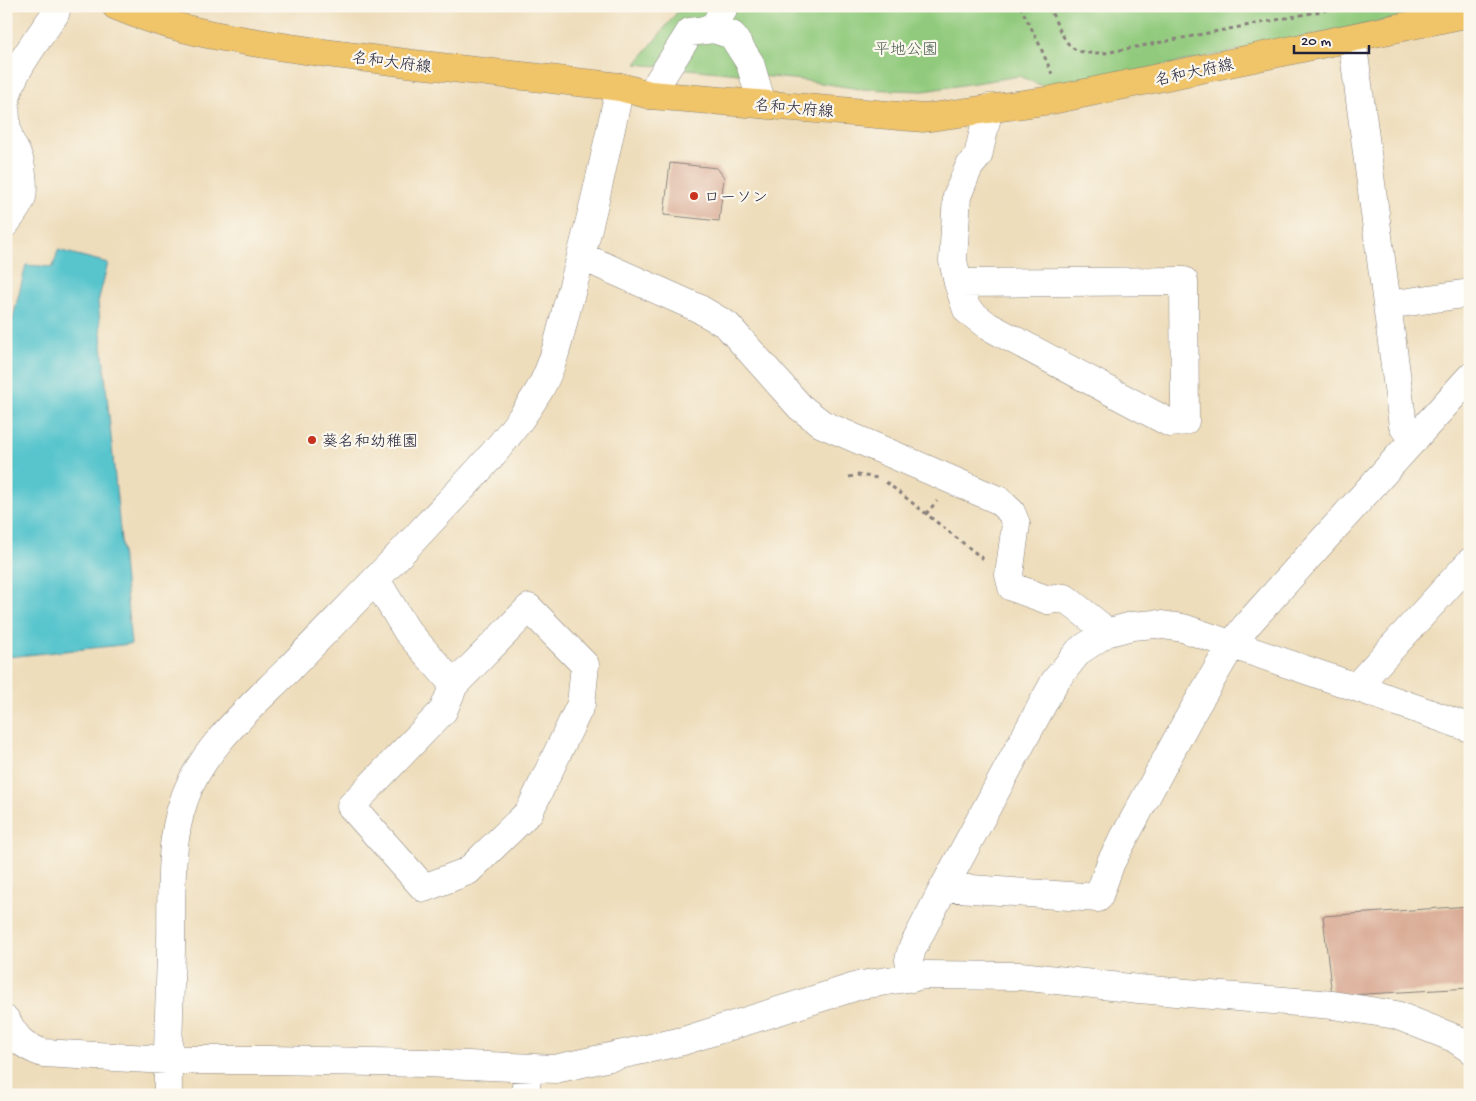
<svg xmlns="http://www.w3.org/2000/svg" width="1476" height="1101" font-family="'Gochi Hand','Klee One',sans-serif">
	<rect width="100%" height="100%" fill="#fbf7ec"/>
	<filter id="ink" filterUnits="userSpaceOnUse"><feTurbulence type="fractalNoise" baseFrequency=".02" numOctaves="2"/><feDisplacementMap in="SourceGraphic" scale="10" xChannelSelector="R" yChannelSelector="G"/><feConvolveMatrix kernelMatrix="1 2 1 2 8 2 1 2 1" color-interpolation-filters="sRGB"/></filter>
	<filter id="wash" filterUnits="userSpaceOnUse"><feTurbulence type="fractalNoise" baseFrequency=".0096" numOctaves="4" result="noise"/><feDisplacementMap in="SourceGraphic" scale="20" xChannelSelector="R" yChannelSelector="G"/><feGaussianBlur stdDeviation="1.12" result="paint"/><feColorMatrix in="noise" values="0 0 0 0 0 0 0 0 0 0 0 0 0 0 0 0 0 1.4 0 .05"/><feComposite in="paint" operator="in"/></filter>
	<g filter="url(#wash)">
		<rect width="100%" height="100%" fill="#edb"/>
		<!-- green -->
		<path fill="#91ca7d" stroke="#5a765c" d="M 682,6 L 1456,6 L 1049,89 L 1019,76 L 924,91 L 860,89 L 802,80 L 636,64 Z"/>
		<!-- water -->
		<path fill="#58c5cd" stroke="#3d7484" d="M 58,250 L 108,263 L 98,302 L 131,644 L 8,657 L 10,330 L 26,265 L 53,267 Z"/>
		<g id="blocks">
			<!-- building -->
			<path fill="#d6a38b" d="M 670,163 L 717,168 L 724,177 L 719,221 L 664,215 Z
				M 1470,906 L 1470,988 L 1332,996 L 1323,916 Z"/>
		</g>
	</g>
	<g filter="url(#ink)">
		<use href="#blocks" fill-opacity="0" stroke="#88807b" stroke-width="1"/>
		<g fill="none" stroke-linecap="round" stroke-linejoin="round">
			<defs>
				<path id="minor" d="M 713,29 L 725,6
					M 1352,39 L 1403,426 L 1414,440
					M 650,95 L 690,32 L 713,29 L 732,35 L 750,63 L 762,104
					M 6,223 C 12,215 19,206 22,197 C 24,187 22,172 20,162 C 18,154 12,146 9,138 C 6,127 5,111 6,100 C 9,75 41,35 55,14 L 57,6
					M 581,256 L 698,308 L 727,325 L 800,407 L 822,424 L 998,500 L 1011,512 L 1016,524 L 1009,575 L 1012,587 L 1048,600 L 1065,598 L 1099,625 L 1106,633
					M 958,283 L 1184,281 L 1185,421 L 1170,423 L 988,326 L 967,310 L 958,283 L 953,261 L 957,196 L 969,167 L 978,156 L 989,108
					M 1388,305 L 1470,293
					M 376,580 L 407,631 L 454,685
					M 529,608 L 585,665 L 581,704 L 529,812 L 468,871 L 424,888 L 351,806 L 443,711 L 454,685 Z
					M 1356,687 L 1470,728
					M 944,887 L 1098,898 L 1111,862 L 1187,721 L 1231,646 L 1246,626 L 1470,377
					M 912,978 L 909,960 L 912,949 L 944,887 L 1055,681 L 1079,651 L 1106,633 L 1132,626 L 1155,624 L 1183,628 L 1356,687 L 1470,562
					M 6,1020 C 17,1039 21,1045 43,1053 L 167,1060 L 270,1060 L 425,1063 L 555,1069 L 683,1041 L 861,985 L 926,975 L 1020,976 L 1139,989 L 1333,1005 L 1396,1015 L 1454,1038 L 1470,1049
					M 168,1095 C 167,1046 170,998 171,950 C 172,903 168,844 184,800 C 201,749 251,707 288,670 C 335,621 383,573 429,523 C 469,481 510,440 540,389 C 554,364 560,335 567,307 C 588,235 604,161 620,87
					M 525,1095 L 528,1068"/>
				<path id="major" d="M 116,6 C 179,33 245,41 311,51 C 414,65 517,75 620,87 L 650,95 L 924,118 L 1052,100 L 1470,13"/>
			</defs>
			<!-- minor casing -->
			<use href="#minor" stroke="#88807b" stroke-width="29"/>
			<!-- major casing -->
			<use href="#major" stroke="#88807b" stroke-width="29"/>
			<!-- path -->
			<path stroke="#88807b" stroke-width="3" stroke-dasharray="4 4" stroke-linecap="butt" d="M 1020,6 L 1037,39 L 1052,74
				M 1049,6 C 1053,16 1064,43 1073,48 C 1082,54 1094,53 1105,53 L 1348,6
				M 849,477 L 858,475 L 878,478
				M 886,482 L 982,558 L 984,556
				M 926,514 L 937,501"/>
			<!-- minor -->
			<use href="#minor" stroke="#fff" stroke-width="28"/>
			<!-- major -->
			<use href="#major" stroke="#f0c469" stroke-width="28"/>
		</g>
	</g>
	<!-- markers -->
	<g fill="#c8321e" stroke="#fbf7ec" stroke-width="2">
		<circle cx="694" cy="196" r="5"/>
		<circle cx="312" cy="440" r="5"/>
	</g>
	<g text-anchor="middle" stroke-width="4.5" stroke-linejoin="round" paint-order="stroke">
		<!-- park labels -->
		<g font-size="16" fill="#495d52" stroke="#fbf7ec">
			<text x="906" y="54">平地公園</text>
		</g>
		<!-- street labels -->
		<g font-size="16" fill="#22223b" stroke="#fbf7ec">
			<text transform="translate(392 61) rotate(7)" y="6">名和大府線</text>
			<text transform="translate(1194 71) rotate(-12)" y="6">名和大府線</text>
			<text transform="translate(794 107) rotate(5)" y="6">名和大府線</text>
		</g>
		<!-- poi labels -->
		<g font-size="16" fill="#22223b" stroke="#fbf7ec" text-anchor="start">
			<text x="704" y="202">ローソン</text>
			<text x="322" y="446">葵名和幼稚園</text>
		</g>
	</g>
	<!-- margin -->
	<rect width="1476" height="1101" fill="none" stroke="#fbf7ec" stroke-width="25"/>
	<!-- scale -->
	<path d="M1294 45v8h75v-8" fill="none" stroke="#22223b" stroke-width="2.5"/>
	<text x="1301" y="45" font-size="15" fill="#22223b" stroke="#fbf7ec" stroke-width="4" paint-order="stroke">20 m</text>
</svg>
